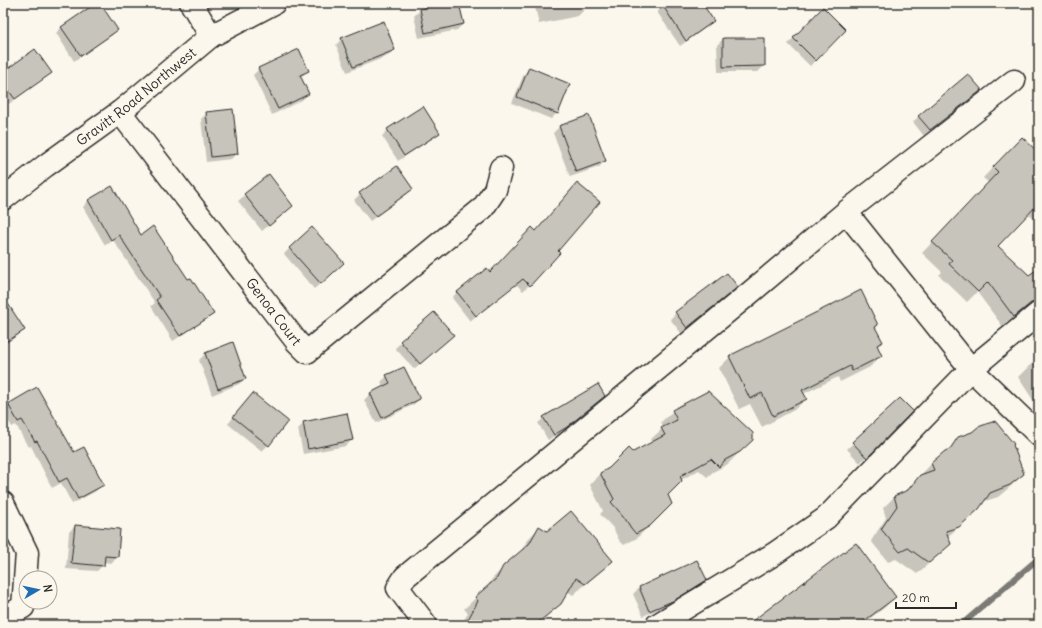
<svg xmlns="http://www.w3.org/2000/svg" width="1042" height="628" font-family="Delius,sans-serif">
	<rect width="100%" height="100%" fill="#fbf7ec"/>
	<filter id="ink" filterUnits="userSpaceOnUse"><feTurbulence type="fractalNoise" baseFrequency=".025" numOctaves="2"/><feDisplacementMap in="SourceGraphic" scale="8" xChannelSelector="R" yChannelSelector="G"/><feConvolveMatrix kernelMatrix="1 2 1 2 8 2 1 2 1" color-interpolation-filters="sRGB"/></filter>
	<g filter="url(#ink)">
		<!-- shadow -->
		<path fill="#0003" d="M 97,3 L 98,3 L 117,30 L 111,36 L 74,61 L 56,33 L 62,27 Z
			M 450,3 L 458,3 L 463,24 L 457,30 L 419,38 L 414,16 L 420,10 Z
			M 534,3 L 583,3 L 584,10 L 578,16 L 539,24 Z
			M 667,3 L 700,3 L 713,21 L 707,27 L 680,46 L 657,12 Z
			M 830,3 L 859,3 L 831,6 Z
			M 823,8 L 845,30 L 810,66 L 788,44 Z
			M 342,39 L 394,50 L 388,56 L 347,72 L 336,45 Z
			M 723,39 L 764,66 L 758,72 L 718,72 L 717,45 Z
			M 530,68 L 557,113 L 551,119 L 512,103 L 524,74 Z
			M 259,69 L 308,71 L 300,78 L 308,94 L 302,100 L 272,115 L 253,75 Z
			M 3,73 L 50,73 L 44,78 L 9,104 L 3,97 Z
			M 980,90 L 975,96 L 924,136 L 913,122 L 919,116 Z
			M 207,113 L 237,153 L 231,159 L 206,162 L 201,119 Z
			M 588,116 L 605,161 L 599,167 L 570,177 L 553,133 L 559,127 Z
			M 388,130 L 439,133 L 433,138 L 398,161 L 382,136 Z
			M 1011,148 L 1039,155 L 1039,217 L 1036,221 L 1028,213 L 997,246 L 1029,277 L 1039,269 L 1039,302 L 1027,311 L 1019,314 L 1003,327 L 977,292 L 967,302 L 939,275 L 942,272 L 922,253 L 989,183 L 983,178 Z
			M 268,176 L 286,211 L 262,231 L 238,201 Z
			M 111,187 L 140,236 L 188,281 L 213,314 L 207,319 L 173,341 L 151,306 L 155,303 L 113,240 L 105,245 L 83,207 L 88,201 Z
			M 412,189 L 406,195 L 370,221 L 354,200 L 360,194 Z
			M 526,234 L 529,285 L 523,291 L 516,284 L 470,321 L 452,298 L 457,292 L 490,273 Z
			M 290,248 L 337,269 L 314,289 L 284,254 Z
			M 731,292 L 681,333 L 670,319 L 676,313 Z
			M 3,301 L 23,330 L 17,336 L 3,345 Z
			M 433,314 L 446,341 L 414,369 L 395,348 Z
			M 877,325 L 874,328 L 881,342 L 877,347 L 881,355 L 870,367 L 840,382 L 838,377 L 803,394 L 806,399 L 794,410 L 762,427 L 750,404 L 739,409 L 719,368 L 730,357 Z
			M 232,344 L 245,378 L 239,384 L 212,395 L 199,360 L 205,354 Z
			M 1039,359 L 1039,409 L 1018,377 L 1029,366 Z
			M 387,376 L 419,399 L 413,405 L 376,423 L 364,400 L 370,394 L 384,387 L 381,382 Z
			M 37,388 L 73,453 L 102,485 L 96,491 L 72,504 L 61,483 L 52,488 L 31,446 L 28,447 L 16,425 L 12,427 L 3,412 L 3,410 L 8,405 Z
			M 253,394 L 268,445 L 262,451 L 228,424 L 247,400 Z
			M 900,399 L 911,411 L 860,463 L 847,449 Z
			M 598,402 L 560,433 L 548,440 L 538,423 L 544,418 Z
			M 673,411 L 752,439 L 728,464 L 713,472 L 707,477 L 699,470 L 681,480 L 667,495 L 671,504 L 637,538 L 624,545 L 619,540 L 613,528 L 600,514 L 603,511 L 590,485 L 601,473 L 633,453 L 652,443 L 650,440 L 662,429 L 664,428 L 661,422 Z
			M 304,423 L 352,440 L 346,446 L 303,454 L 298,429 Z
			M 959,438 L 1012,445 L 1023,474 L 1011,486 L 998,497 L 982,502 L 978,509 L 966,521 L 947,537 L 950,544 L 938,555 L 917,574 L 896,559 L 888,562 L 871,541 L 886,518 L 883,508 L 894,497 L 904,493 L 932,463 L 946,452 Z
			M 75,526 L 117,557 L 111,563 L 104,562 L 103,565 L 97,571 L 66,569 L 69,532 Z
			M 539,528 L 611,561 L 600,572 L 573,595 L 567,591 L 560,603 L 548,615 L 536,625 L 461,625 L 468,613 L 464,609 L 487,587 L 492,579 L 504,567 L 520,553 L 528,539 Z
			M 697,561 L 706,580 L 700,586 L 668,605 L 643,616 L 633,594 L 639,588 Z
			M 895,597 L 884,608 L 861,625 L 749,625 Z"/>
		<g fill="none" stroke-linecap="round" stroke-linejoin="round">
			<!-- stream -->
			<path stroke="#7b7a75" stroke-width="6" d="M 961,625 L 1039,558"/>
		</g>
		<!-- building -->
		<path fill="#c7c4bc" stroke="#2b2b2b" d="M 96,3 L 100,3 L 118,30 L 81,56 L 61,27 Z
			M 446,3 L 459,3 L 464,24 L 425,33 L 420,9 Z
			M 661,3 L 702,3 L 714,21 L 686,41 Z
			M 823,7 L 846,30 L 816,61 L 793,38 Z
			M 384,21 L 395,50 L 353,67 L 341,38 Z
			M 723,38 L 765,38 L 765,66 L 723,67 Z
			M 35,49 L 52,73 L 15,99 L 3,83 L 3,72 Z
			M 299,49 L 309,71 L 300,75 L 309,94 L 278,109 L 258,68 Z
			M 529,67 L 570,84 L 558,114 L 517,97 Z
			M 968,74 L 982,90 L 930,130 L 918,116 Z
			M 423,106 L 440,133 L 404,156 L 387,129 Z
			M 233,109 L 238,154 L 211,157 L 206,112 Z
			M 589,115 L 606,161 L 576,172 L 559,126 Z
			M 1022,137 L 1039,153 L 1039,203 L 998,246 L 1029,275 L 1039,268 L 1039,301 L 1031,303 L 1014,317 L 988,282 L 978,292 L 949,264 L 952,260 L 932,242 L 998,172 L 993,167 Z
			M 397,166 L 413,189 L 376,216 L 359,193 Z
			M 269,174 L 293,206 L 269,226 L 244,194 Z
			M 577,183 L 600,202 L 558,251 L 560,253 L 530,286 L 523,279 L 476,316 L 457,292 L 487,268 L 490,272 L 532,227 L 536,231 Z
			M 112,186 L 141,235 L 153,226 L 188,279 L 191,278 L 214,314 L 180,336 L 156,300 L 160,297 L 119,235 L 111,240 L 88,200 Z
			M 312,227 L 344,263 L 321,284 L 289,248 Z
			M 727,273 L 738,287 L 687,328 L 675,312 Z
			M 861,290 L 878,325 L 875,327 L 883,342 L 877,345 L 882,356 L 852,371 L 850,366 L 802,390 L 807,399 L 773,416 L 762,393 L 750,399 L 729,356 Z
			M 3,296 L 25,330 L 3,344 Z
			M 434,312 L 454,335 L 420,364 L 400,341 Z
			M 233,342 L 246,379 L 218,389 L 205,353 Z
			M 404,367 L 420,399 L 382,418 L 370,393 L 390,383 L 386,375 Z
			M 598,384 L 605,396 L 567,427 L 554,435 L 543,417 Z
			M 37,387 L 74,452 L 84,447 L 104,485 L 78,499 L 67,478 L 59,482 L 37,441 L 35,442 L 22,420 L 18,422 L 8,404 Z
			M 708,391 L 753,433 L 753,440 L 740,452 L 725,460 L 719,467 L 711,459 L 680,476 L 682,481 L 668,495 L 672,504 L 650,526 L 636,534 L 631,528 L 624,517 L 611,502 L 614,499 L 600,473 L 609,468 L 629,448 L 633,452 L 665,435 L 661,428 L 677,420 L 672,410 Z
			M 253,393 L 288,421 L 269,446 L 233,417 Z
			M 900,398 L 913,411 L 867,458 L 852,442 Z
			M 347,413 L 353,440 L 308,449 L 303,422 Z
			M 995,421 L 1014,444 L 1013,445 L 1024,474 L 1010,485 L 990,493 L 979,509 L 959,527 L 946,531 L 951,544 L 929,563 L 908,548 L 900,552 L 881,529 L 897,506 L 894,496 L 908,490 L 920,475 L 934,470 L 931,463 L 945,451 L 950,449 L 958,437 L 972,432 L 978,427 Z
			M 571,511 L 613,561 L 585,584 L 576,578 L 561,604 L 535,625 L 465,625 L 478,601 L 475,597 L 497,578 L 503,566 L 529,544 L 539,526 L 547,531 Z
			M 75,525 L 120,529 L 118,557 L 105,556 L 104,566 L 71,563 Z
			M 856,543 L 896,597 L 859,625 L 747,625 Z
			M 697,560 L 707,580 L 675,600 L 649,611 L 639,587 Z"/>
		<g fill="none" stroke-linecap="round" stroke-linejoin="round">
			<defs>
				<g id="minor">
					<path d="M 191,3 L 211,36"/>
					<path id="s1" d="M 120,112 L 297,342 L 307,352 L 483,208 L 495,190 L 501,168"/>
					<path id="s2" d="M 3,199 L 45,166 L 120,112 L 211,36 L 274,3"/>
					<path d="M 846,212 L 971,369 L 1039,435"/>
					<path d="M 3,503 L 27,553 L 23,607 L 3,618"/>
					<path d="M 426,625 L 398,588 L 405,577 L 751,292 L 846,212 L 1014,81"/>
					<path d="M 657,625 L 774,554 L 826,518 L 971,369 L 1039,313"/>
				</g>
			</defs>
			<!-- minor casing -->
			<use href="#minor" stroke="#2b2b2b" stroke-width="25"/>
			<!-- minor -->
			<use href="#minor" stroke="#fbf7ec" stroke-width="22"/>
		</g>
	</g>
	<g text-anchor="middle" stroke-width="3.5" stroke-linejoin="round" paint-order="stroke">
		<!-- street labels -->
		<g font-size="14" fill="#2b2b2b" stroke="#fbf7ec">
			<text dy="5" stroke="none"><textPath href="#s2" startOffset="168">Gravitt Road Northwest</textPath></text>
			<text dy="5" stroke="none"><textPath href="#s1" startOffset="252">Genoa Court</textPath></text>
		</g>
	</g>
	<!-- margin -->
	<rect width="1042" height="628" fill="none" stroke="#fbf7ec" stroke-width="16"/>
	<rect x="8" y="8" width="1026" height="612" fill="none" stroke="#2b2b2b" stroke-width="1.5" filter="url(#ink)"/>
	<!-- north arrow -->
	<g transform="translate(38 590) rotate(81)"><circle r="19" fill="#fbf7ec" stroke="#a8a59f"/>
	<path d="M0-3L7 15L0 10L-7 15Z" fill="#1f6fb2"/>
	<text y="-6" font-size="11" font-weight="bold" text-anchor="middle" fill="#2b2b2b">N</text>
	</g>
	<!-- scale -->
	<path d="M896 602v6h60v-6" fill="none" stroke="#2b2b2b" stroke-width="2"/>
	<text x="902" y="602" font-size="12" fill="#2b2b2b" stroke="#fbf7ec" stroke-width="3" paint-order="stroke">20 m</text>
</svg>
